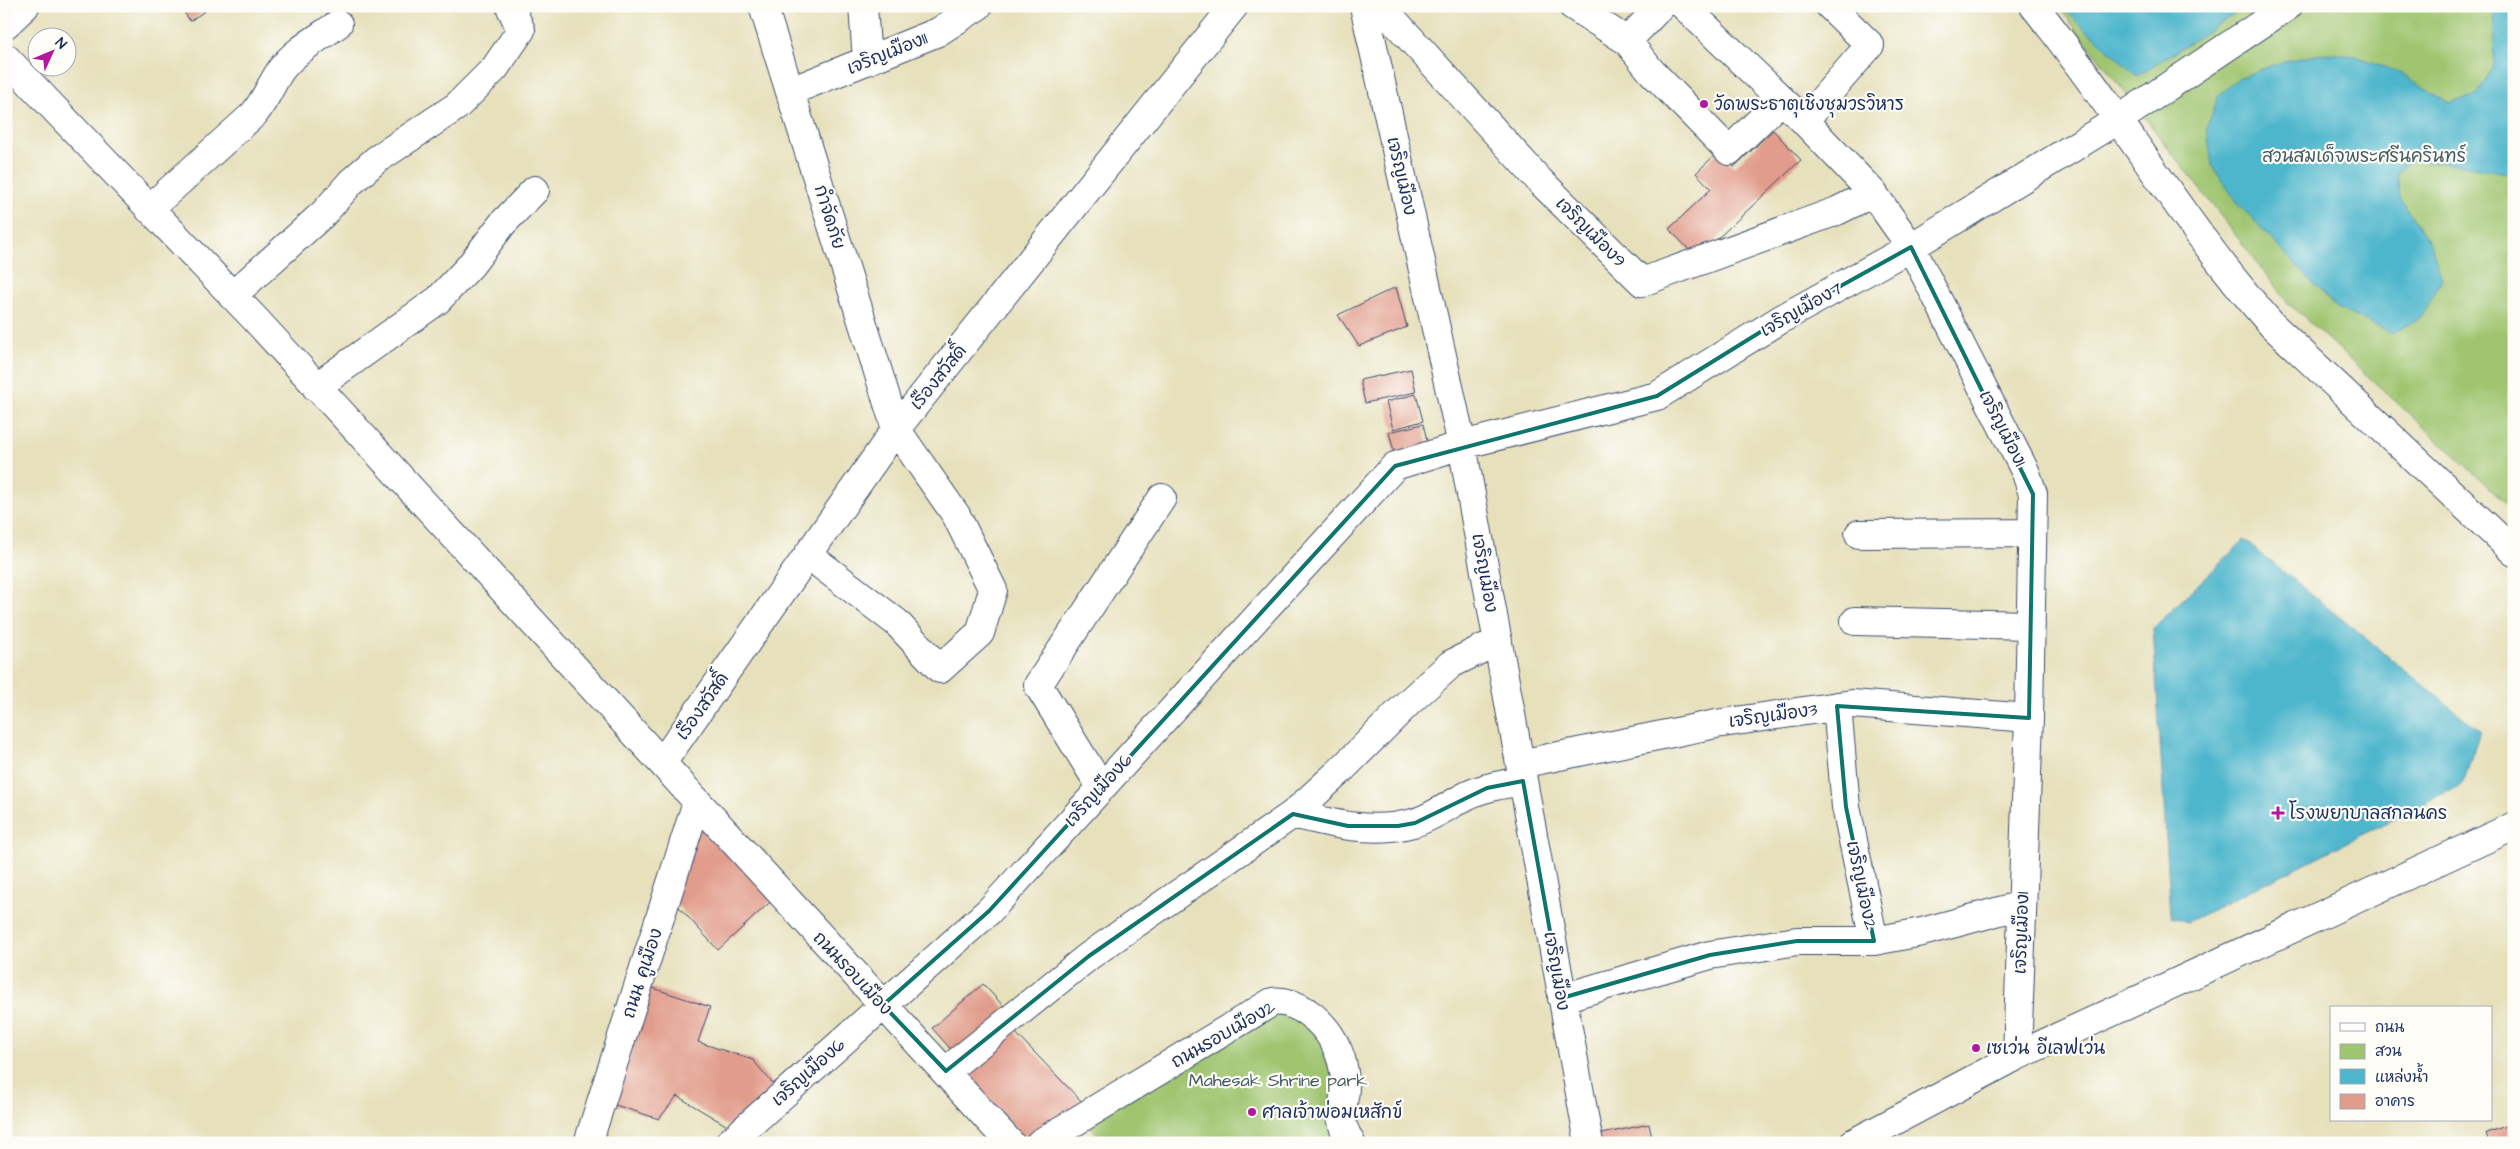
<svg xmlns="http://www.w3.org/2000/svg" width="2520" height="1149" font-family="'Architects Daughter','Playpen Sans Thai',sans-serif">
	<rect width="100%" height="100%" fill="#fdfcf7"/>
	<filter id="ink" filterUnits="userSpaceOnUse"><feTurbulence type="fractalNoise" baseFrequency=".02" numOctaves="2"/><feDisplacementMap in="SourceGraphic" scale="10" xChannelSelector="R" yChannelSelector="G"/><feConvolveMatrix kernelMatrix="1 2 1 2 8 2 1 2 1" color-interpolation-filters="sRGB"/></filter>
	<filter id="wash" filterUnits="userSpaceOnUse"><feTurbulence type="fractalNoise" baseFrequency=".0096" numOctaves="4" result="noise"/><feDisplacementMap in="SourceGraphic" scale="20" xChannelSelector="R" yChannelSelector="G"/><feGaussianBlur stdDeviation="1.12" result="paint"/><feColorMatrix in="noise" values="0 0 0 0 0 0 0 0 0 0 0 0 0 0 0 0 0 1.4 0 .05"/><feComposite in="paint" operator="in"/></filter>
	<g filter="url(#wash)">
		<rect width="100%" height="100%" fill="#e6e0bb"/>
		<!-- green -->
		<path fill="#9fc56f" stroke="#5d7a66" d="M 2058,6 L 2514,6 L 2514,510 L 2289,304 Z
			M 1287,1001 L 1324,1025 L 1353,1143 L 1105,1143 L 1086,1121 Z"/>
		<!-- water -->
		<path fill="#4eb6cc" stroke="#347295" d="M 2060,6 L 2247,6 L 2137,76 Z
			M 2495,6 L 2514,6 L 2514,174 L 2461,165 L 2413,159 L 2397,172 L 2400,198 L 2431,245 L 2442,280 L 2422,316 L 2394,333 L 2338,309 L 2239,205 L 2212,166 L 2207,129 L 2218,96 L 2238,78 L 2284,61 L 2326,53 L 2356,56 L 2403,74 L 2449,103 L 2478,95 L 2493,66 Z
			M 2244,540 L 2480,731 L 2463,784 L 2188,922 L 2171,917 L 2153,628 Z"/>
		<g id="blocks">
			<!-- building -->
			<path fill="#e19c8b" d="M 180,6 L 212,6 L 190,21 Z
				M 1773,130 L 1801,160 L 1697,258 L 1669,229 L 1711,189 L 1696,173 L 1719,151 L 1734,167 Z
				M 1396,287 L 1407,327 L 1359,346 L 1338,315 Z
				M 1411,369 L 1416,392 L 1365,403 L 1360,380 Z
				M 1416,394 L 1423,421 L 1393,429 L 1386,402 Z
				M 1423,424 L 1430,452 L 1396,460 L 1389,432 Z
				M 697,802 L 780,893 L 718,950 L 669,896 Z
				M 983,984 L 1007,1010 L 956,1055 L 932,1028 Z
				M 650,987 L 710,1007 L 698,1042 L 753,1060 L 774,1085 L 729,1127 L 677,1096 L 659,1119 L 615,1105 Z
				M 1011,1028 L 1083,1103 L 1028,1143 L 960,1069 Z
				M 2514,1123 L 2514,1143 L 2489,1143 L 2486,1133 Z
				M 1649,1124 L 1653,1143 L 1589,1143 L 1588,1137 Z"/>
		</g>
	</g>
	<g filter="url(#ink)">
		<use href="#blocks" fill-opacity="0" stroke="#394a6c" stroke-width="1"/>
		<g fill="none" stroke-linecap="round" stroke-linejoin="round">
			<defs>
				<path id="minor" d="M 763,6 L 896,429 L 956,515 L 993,590 L 980,633 L 940,669 L 896,622 L 808,555
					M 863,6 L 867,61
					M 1364,6 L 1462,445 L 1589,1143
					M 1573,6 L 1627,41 L 1661,6
					M 1684,6 L 1804,121 L 1873,193 L 1911,247 L 2026,473 L 2033,494 L 2029,718 L 2017,1056
					M 1366,12 L 1389,15 L 1540,181 L 1642,282 L 1837,211 L 1873,193
					M 6,24 L 25,6
					M 1627,41 L 1651,71 L 1729,151 L 1781,100
					M 6,58 L 257,321 L 1010,1143
					M 791,91 L 938,32 L 978,6
					M 1804,121 L 1870,45 L 1830,6
					M 149,209 L 254,114 C 265,100 271,85 280,71 C 294,51 319,38 338,24
					M 232,296 L 324,213 L 351,182 L 376,160 L 457,106 L 495,68 L 521,30 L 510,6
					M 316,387 L 438,300 L 470,266 L 503,223 L 535,190
					M 1859,534 L 2032,533
					M 1855,621 L 2031,625
					M 1837,706 L 1846,807 L 1874,941 L 1922,932 L 2022,905
					M 662,763 L 896,429 L 1234,6
					M 1520,764 L 1716,724 L 1852,704 L 2029,718
					M 1101,787 L 1038,685 L 1162,498
					M 1293,814 C 1332,824 1373,834 1413,823 C 1432,818 1450,804 1468,795 C 1485,787 1504,784 1523,781
					M 1562,998 L 1710,955 L 1797,941 L 1874,941
					M 946,1071 L 1089,956 L 1293,814 L 1341,770 L 1409,702 L 1451,664 L 1498,641
					M 588,1143 L 697,802
					M 729,1143 L 989,911 L 1395,466 L 1462,445 L 1657,396 L 1783,318 L 1911,247 L 2118,120 L 2288,6
					M 1040,1143 L 1272,1002 C 1285,1000 1296,1005 1307,1012 C 1330,1028 1343,1053 1345,1080 C 1347,1110 1332,1110 1351,1143
					M 1853,1143 L 2017,1056 L 2514,826"/>
				<path id="major" d="M 2034,6 C 2117,109 2184,226 2272,325 L 2514,552"/>
			</defs>
			<!-- minor casing -->
			<use href="#minor" stroke="#394a6c" stroke-width="30"/>
			<!-- major casing -->
			<use href="#major" stroke="#394a6c" stroke-width="30"/>
			<!-- minor -->
			<use href="#minor" stroke="#fff" stroke-width="28"/>
			<!-- major -->
			<use href="#major" stroke="#fff" stroke-width="28"/>
		</g>
	</g>
	<!-- marked area -->
	<path fill="none" stroke="#0f766e" stroke-width="4" stroke-linejoin="round" d="M 1911,247 L 2033,494 L 2029,718 L 1837,706 L 1846,807 L 1874,941 L 1797,941 L 1710,955 L 1562,998 L 1523,781 L 1487,788 L 1415,823 L 1398,826 L 1348,826 L 1293,814 L 1089,956 L 946,1071 L 883,1005 L 989,911 L 1395,466 L 1657,396 L 1783,318 Z"/>
	<!-- markers -->
	<g fill="#b5179e" stroke="#fdfcf7" stroke-width="2">
		<circle cx="1704" cy="104" r="5"/>
		<path d="M2275.5 805.5h5v5h5v5h-5v5h-5v-5h-5v-5h5z"/>
		<circle cx="1976" cy="1048" r="5"/>
		<circle cx="1252" cy="1112" r="5"/>
	</g>
	<g text-anchor="middle" stroke-width="4.5" stroke-linejoin="round" paint-order="stroke">
		<!-- street labels -->
		<g font-size="18" fill="#1b2f5e" stroke="#fdfcf7">
			<text transform="translate(887 53) rotate(-22)" y="6">เจริญเมือง11</text>
			<text transform="translate(1402 176) rotate(77)" y="6">เจริญเมือง</text>
			<text transform="translate(830 217) rotate(73)" y="6">กำจัดภัย</text>
			<text transform="translate(1591 232) rotate(45)" y="6">เจริญเมือง9</text>
			<text transform="translate(1801 309) rotate(-30)" y="6">เจริญเมือง7</text>
			<text transform="translate(938 377) rotate(-51)" y="6">เรืองสวัสดิ์</text>
			<text transform="translate(2003 428) rotate(63)" y="6">เจริญเมือง1</text>
			<text transform="translate(1485 573) rotate(80)" y="6">เจริญเมือง</text>
			<text transform="translate(702 706) rotate(-55)" y="6">เรืองสวัสดิ์</text>
			<text transform="translate(1773 715) rotate(-8)" y="6">เจริญเมือง3</text>
			<text transform="translate(1098 790) rotate(-48)" y="6">เจริญเมือง6</text>
			<text transform="translate(1862 885) rotate(78)" y="6">เจริญเมือง2</text>
			<text transform="translate(2021 933) rotate(-88)" y="6">เจริญเมือง1</text>
			<text transform="translate(1557 971) rotate(80)" y="6">เจริญเมือง</text>
			<text transform="translate(642 973) rotate(-72)" y="6">ถนน คูเมือง</text>
			<text transform="translate(853 973) rotate(47)" y="6">ถนนรอบเมือง</text>
			<text transform="translate(1223 1034) rotate(-30)" y="6">ถนนรอบเมือง2</text>
			<text transform="translate(808 1072) rotate(-42)" y="6">เจริญเมือง6</text>
		</g>
		<!-- poi labels -->
		<g font-size="18" fill="#1b2f5e" stroke="#fdfcf7" text-anchor="start">
			<text x="1714" y="110">วัดพระธาตุเชิงชุมวรวิหาร</text>
			<text x="2289" y="819">โรงพยาบาลสกลนคร</text>
			<text x="1986" y="1054">เซเว่น อีเลฟเว่น</text>
			<text x="1262" y="1118">ศาลเจ้าพ่อมเหสักข์</text>
		</g>
		<!-- park labels -->
		<g font-size="18" fill="#435c63" stroke="#fdfcf7">
			<text x="2364" y="162">สวนสมเด็จพระศรีนครินทร์</text>
			<text x="1278" y="1086">Mahesak Shrine park</text>
		</g>
	</g>
	<!-- margin -->
	<rect width="2520" height="1149" fill="none" stroke="#fdfcf7" stroke-width="25"/>
	<!-- legend -->
	<rect x="2330" y="1006" width="162" height="115" fill="#fdfcf7" stroke="#a3aaba"/>
	<rect x="2340" y="1023" width="25" height="8" fill="#ffffff" stroke="#a3aaba"/>
	<text x="2375" y="1032" font-size="15" fill="#1b2f5e">ถนน</text>
	<rect x="2340" y="1044" width="25" height="15" fill="#9fc56f" stroke="#a3aaba"/>
	<text x="2375" y="1056" font-size="15" fill="#1b2f5e">สวน</text>
	<rect x="2340" y="1069" width="25" height="15" fill="#4eb6cc" stroke="#a3aaba"/>
	<text x="2375" y="1082" font-size="15" fill="#1b2f5e">แหล่งน้ำ</text>
	<rect x="2340" y="1094" width="25" height="15" fill="#e19c8b" stroke="#a3aaba"/>
	<text x="2375" y="1106" font-size="15" fill="#1b2f5e">อาคาร</text>
	<!-- north arrow -->
	<g transform="translate(52 52) rotate(46)"><circle r="24" fill="#fdfcf7" stroke="#a3aaba"/>
	<path d="M0-4L9 19L0 12L-9 19Z" fill="#b5179e"/>
	<text y="-8" font-size="14" font-weight="bold" text-anchor="middle" fill="#1b2f5e">N</text>
	</g>
</svg>
